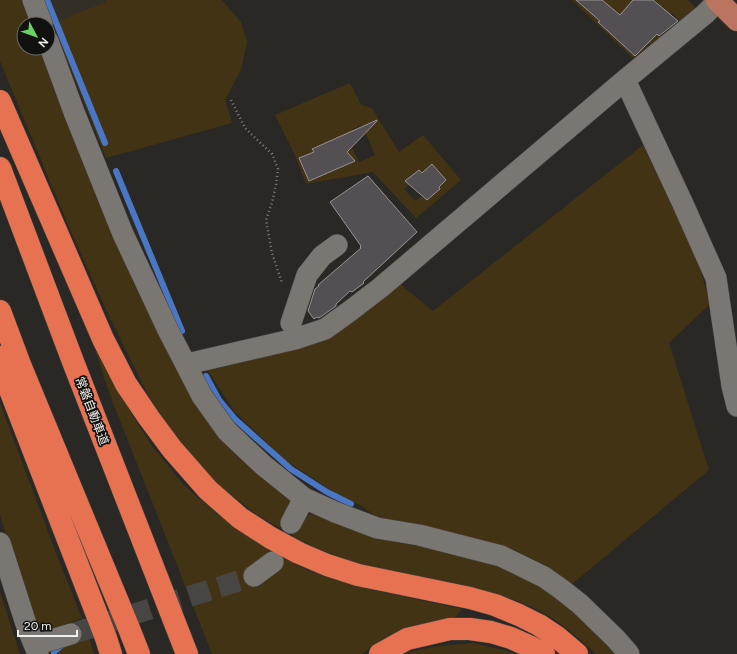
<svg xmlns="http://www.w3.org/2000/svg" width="737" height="654" font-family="Figtree,'Noto Sans JP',sans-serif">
	<rect width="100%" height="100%" fill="#2a2824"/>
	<!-- built -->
	<path fill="#342f26" d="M 42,0 L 107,0 L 106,2 L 52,23 Z"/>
	<!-- green -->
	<path fill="#423315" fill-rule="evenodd" d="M 0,0 L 25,0 L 34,24 L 24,24 L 24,48 L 43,48 L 133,282 L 167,352 L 220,438 L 290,497 L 293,508 L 280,528 L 257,515 L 210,478 L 172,432 L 148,395 L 110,318 L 69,227 L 0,61 Z
		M 107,0 L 222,0 L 241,22 L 247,42 L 241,70 L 225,100 L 232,123 L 106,158 L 52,23 L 106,2 Z
		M 572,0 L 579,0 L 578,2 L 582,6 L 587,0 L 633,0 L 620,15 L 611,7 L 598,22 L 635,56 L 647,44 L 651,29 L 661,37 L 680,21 L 672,13 L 669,16 L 653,0 L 688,0 L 698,10 L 635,60 Z
		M 350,83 L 361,105 L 372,108 L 399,152 L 423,135 L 461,180 L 416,218 L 373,172 L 306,184 L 295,155 L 275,115 ZM 362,125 L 375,155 L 359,162 L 346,135 L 354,132 L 353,129 ZM 339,137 L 340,140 L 342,140 L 351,162 L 299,158 L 314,152 L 312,148 ZM 432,164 L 446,180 L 427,200 L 422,196 L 415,201 L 404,189 L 412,182 L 419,170 L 422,173 Z
		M 643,145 L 697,258 L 710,304 L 669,343 L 709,470 L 572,584 L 547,566 L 518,552 L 377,517 L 360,505 L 340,496 L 285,460 L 234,411 L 205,366 L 328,337 L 401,285 L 433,311 Z
		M 95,350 L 98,353 L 133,416 L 152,446 L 183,484 L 218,515 L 265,547 L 300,567 L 332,579 L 368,589 L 462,609 L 454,619 L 407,629 L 382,639 L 362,654 L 212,654 L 110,395 Z
		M 0,403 L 56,553 L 82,618 L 52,630 L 36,625 L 29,610 L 0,515 Z
		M 314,513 L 373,536 L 507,566 L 548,588 L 619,654 L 596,654 C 578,637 558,620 536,609 C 477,581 412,579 351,561 C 330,555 311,545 292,536 L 295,530 L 305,516 Z
		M 0,592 L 20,654 L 0,654 Z
		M 89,636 L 94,654 L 57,654 C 64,643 77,640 89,636 Z
		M 474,643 L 507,651 L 514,654 L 406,654 L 409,652 L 438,646 Z"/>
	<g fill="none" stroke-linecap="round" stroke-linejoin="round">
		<!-- stream -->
		<path stroke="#4a77c4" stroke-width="6" d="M 47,0 L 105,143
			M 116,171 L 182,331
			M 206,376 L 219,400 L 235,419 L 255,437 L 291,469 L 327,492 L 351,504
			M 54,654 L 54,652 L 62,645"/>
	</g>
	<!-- building -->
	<path fill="#544f52" stroke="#989396" d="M 576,0 L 602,0 L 620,15 L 633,0 L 653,0 L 678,21 L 659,36 L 657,34 L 635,56 L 598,22 L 600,21 Z
		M 377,120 L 377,121 L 347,152 L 355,161 L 309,181 L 299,158 L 314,152 L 312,149 Z
		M 432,164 L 446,180 L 439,187 L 440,189 L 427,200 L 405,181 L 419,170 L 422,173 Z
		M 368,176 L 417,232 L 363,282 L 364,283 L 352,292 L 350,291 L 336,304 L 336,306 L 319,318 L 317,317 L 314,319 L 308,311 L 315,289 L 319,286 L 318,285 L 361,248 L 360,247 L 361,246 L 330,202 Z"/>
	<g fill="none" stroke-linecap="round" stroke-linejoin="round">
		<!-- minor-tunnel -->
		<path stroke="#484642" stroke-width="21" stroke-dasharray="21 10" stroke-linecap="butt" d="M 71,634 L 254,576"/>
		<defs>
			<path id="minor" d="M 33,0 L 42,24
				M 48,41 L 74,112 L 123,234 L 168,330 L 202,396 L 227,431 L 263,465 L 304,498 L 335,512 L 377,528 L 419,535 L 501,556 L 544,577 L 561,589 L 580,604 L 616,639 L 629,654
				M 625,80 L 683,204 L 716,278 L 732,386 L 737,406
				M 291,323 L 307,275 L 322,256 L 337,245
				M 187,364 L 295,339 L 325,329 L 350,311 L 380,288 L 625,80 L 705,14 L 719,0
				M 291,523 L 304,498
				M 0,543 L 27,627 L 38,654
				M 254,576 L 273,562
				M 35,645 L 71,634"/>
			<path id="major" d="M 717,0 L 737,20"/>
			<path id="highway" d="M 0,101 L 103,339 L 126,384 L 149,418 L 172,449 L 208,490 L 240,518 L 271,538 L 299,553 L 327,565 L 358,575 L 470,598 L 495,605 L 519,615 L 539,625 L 557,637 L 577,654
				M 0,168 L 72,359 L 187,654
				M 0,311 L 21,367 L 128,626 L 139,654
				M 0,357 L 10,390 L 106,638 L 111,654
				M 380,654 L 407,639 L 450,629 L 470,629 L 491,632 L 511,638 L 531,647 L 544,654"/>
		</defs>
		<!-- minor casing -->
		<use href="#minor" stroke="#484643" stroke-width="22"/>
		<!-- major casing -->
		<use href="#major" stroke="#484643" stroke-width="23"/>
		<!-- highway casing -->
		<use href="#highway" stroke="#484643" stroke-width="23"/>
		<!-- path -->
		<path stroke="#82807d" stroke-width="2.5" stroke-dasharray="1 3" stroke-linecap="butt" d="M 231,100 L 245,128 L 272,154 L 278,169 L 276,185 L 272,203 L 266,220 L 272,253 L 282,283"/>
		<!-- minor -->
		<use href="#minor" stroke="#7a7773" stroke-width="21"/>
		<!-- major -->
		<use href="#major" stroke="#bb745f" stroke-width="22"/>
		<!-- highway -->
		<use href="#highway" stroke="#e77251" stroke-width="22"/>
	</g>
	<g text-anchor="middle" stroke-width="3.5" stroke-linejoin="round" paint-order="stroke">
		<!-- street labels -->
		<g font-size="12" fill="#f2f0ee" stroke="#11110f">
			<text transform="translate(92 411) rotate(69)" y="4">常磐自動車道</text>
		</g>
	</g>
	<!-- north arrow -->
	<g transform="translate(36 36) rotate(131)"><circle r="19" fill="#11110f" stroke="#6b6a68"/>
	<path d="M0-3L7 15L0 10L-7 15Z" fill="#6ad363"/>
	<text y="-6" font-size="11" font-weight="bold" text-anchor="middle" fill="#f2f0ee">N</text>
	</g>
	<!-- scale -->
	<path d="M18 630v6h59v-6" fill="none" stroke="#f2f0ee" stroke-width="2"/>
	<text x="24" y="630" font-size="12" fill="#f2f0ee" stroke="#11110f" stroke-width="3" paint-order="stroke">20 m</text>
</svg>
